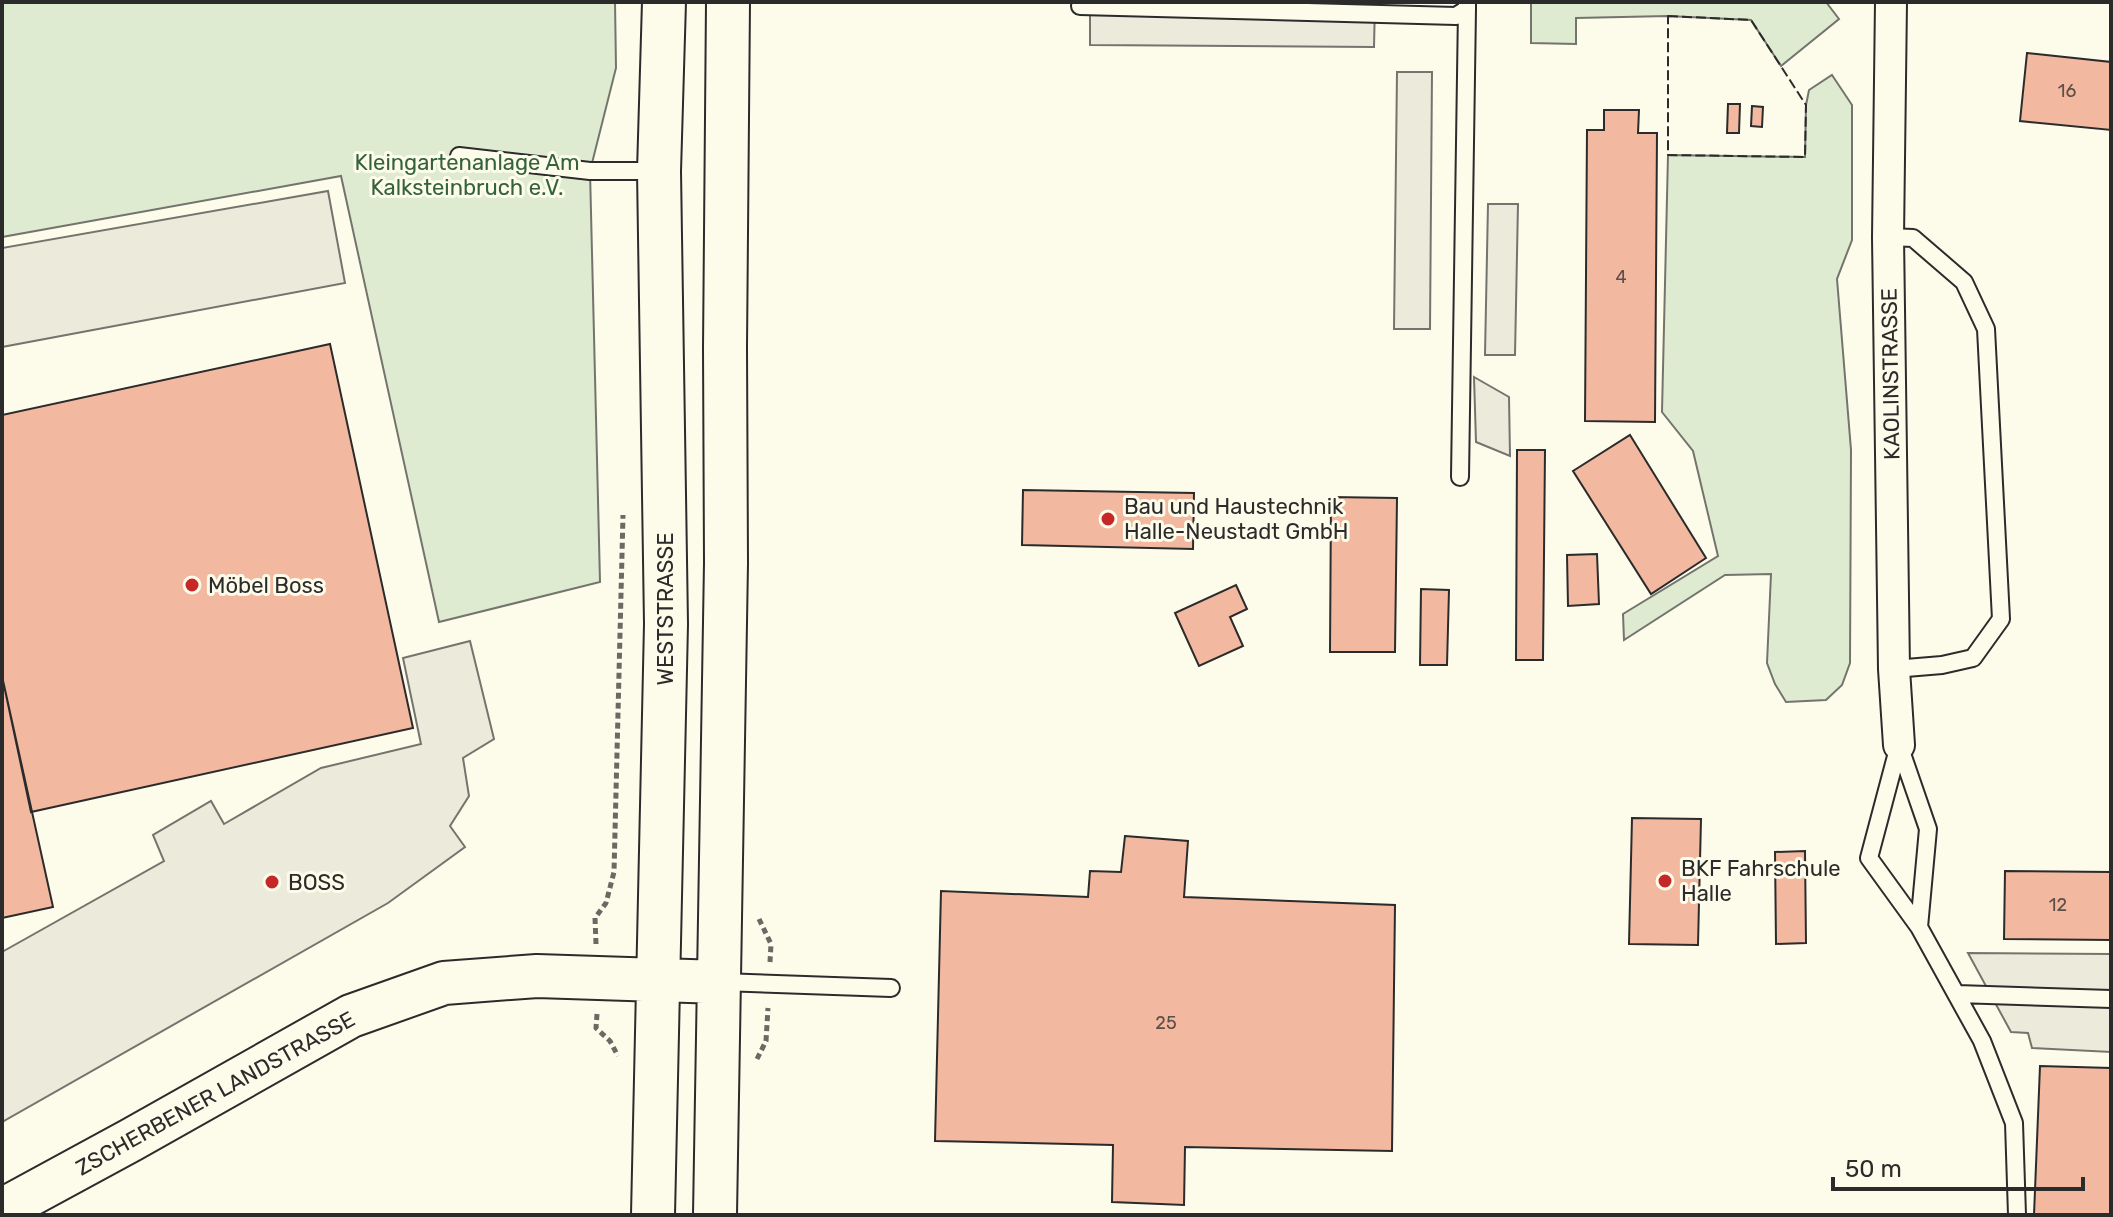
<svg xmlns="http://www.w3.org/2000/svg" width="2113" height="1217" font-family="Rubik,sans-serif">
	<rect width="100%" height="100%" fill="#fdfbea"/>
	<!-- green -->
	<path fill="#deebd1" stroke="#74746e" stroke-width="2" d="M 2,2 L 615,2 L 616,68 L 590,171 L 600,582 L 439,622 L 341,176 L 2,237 Z
		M 1531,2 L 1826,2 L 1839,19 L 1781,66 L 1751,20 L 1668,16 L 1576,18 L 1576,44 L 1531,43 Z
		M 1832,75 L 1852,105 L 1852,240 L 1837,279 L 1851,450 L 1850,663 L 1842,685 L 1826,700 L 1786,702 L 1775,684 L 1767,663 L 1771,574 L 1725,575 L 1624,640 L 1623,614 L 1718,556 L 1693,451 L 1662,412 L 1668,155 L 1805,157 L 1806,105 L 1809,90 Z"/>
	<!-- parking -->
	<path fill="#eceadb" stroke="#74746e" stroke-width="2" d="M 1090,2 L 1375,2 L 1374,47 L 1090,45 Z
		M 1397,72 L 1432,72 L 1430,329 L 1394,329 Z
		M 328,191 L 345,283 L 2,347 L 2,248 Z
		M 1488,204 L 1518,204 L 1515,355 L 1485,355 Z
		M 1474,377 L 1509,397 L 1510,456 L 1476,442 Z
		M 470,641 L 494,739 L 463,758 L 469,796 L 450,826 L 465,847 L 388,903 L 2,1122 L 2,952 L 164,861 L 153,835 L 211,801 L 224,824 L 321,768 L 421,744 L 403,658 Z
		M 1968,953 L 2111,954 L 2111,1052 L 2032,1048 L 2028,1033 L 2011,1032 Z"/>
	<!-- building -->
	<path fill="#f2b8a0" stroke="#2b2b2b" stroke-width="2" d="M 2027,53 L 2111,62 L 2111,130 L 2020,121 Z
		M 1728,104 L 1740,104 L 1739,133 L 1727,133 Z
		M 1752,106 L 1763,107 L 1762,127 L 1751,126 Z
		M 1604,110 L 1639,110 L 1638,133 L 1657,133 L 1655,422 L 1585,421 L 1587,130 L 1604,130 Z
		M 330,344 L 413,728 L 31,812 L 2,676 L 2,415 Z
		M 1630,435 L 1706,558 L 1651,594 L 1573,471 Z
		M 1517,450 L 1545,450 L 1543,660 L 1516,660 Z
		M 1023,490 L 1194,493 L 1193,549 L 1022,545 Z
		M 1331,497 L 1397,498 L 1395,652 L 1330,652 Z
		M 1597,554 L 1599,604 L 1568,606 L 1567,555 Z
		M 1236,585 L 1247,609 L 1230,617 L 1243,646 L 1199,666 L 1175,613 Z
		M 1421,589 L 1449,590 L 1447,665 L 1420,665 Z
		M 2,676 L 53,907 L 2,918 Z
		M 1632,818 L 1701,819 L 1698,945 L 1629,944 Z
		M 1125,836 L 1188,841 L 1184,897 L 1395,905 L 1392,1151 L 1185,1147 L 1184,1205 L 1112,1202 L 1113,1145 L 935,1141 L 941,891 L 1088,897 L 1090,871 L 1121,872 Z
		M 1805,851 L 1806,943 L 1776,944 L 1775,852 Z
		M 2005,871 L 2111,872 L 2111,940 L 2004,939 Z
		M 2040,1066 L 2111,1068 L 2111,1215 L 2034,1215 Z"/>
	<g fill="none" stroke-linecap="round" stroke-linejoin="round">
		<defs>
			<path id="lane" d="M 1080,6 L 1456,16 L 1467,9 L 1467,2
				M 459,156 L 590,171 L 658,171
				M 1888,237 L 1913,238 L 1964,282 L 1986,329 L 2001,619 L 1973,658 L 1942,665 L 1894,669
				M 1460,477 L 1467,9
				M 1899,745 L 1928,829 L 1919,927 L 1869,858 Z
				M 1919,927 L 1982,1041 L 2014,1123 L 2017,1215
				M 721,982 L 891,988
				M 1957,994 L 2111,999"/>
			<path id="street" d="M 1891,2 L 1888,237 L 1894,669 L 1899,745"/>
			<path id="secondary" d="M 2,1210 L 131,1140 L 351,1016 L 444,983 L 537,976 L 720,982
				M 653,1215 L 666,624 L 659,171 L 664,2
				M 715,1215 L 726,563 L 725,348 L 728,2"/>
		</defs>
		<!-- lane casing -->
		<use href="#lane" stroke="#2b2b2b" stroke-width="20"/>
		<!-- street casing -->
		<use href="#street" stroke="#2b2b2b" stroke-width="34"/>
		<!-- secondary casing -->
		<use href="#secondary" stroke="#2b2b2b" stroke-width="46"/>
		<!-- path -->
		<path stroke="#6a6964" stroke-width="5" stroke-dasharray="6 4" stroke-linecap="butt" d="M 759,919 L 771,944 L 770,962
			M 596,944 L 595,918 L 606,903 L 614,872 L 623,515
			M 597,1014 L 596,1028 L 610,1041 L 618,1056
			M 757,1059 L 766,1041 L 768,1008"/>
		<!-- lane -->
		<use href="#lane" stroke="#fdfbea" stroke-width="16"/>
		<!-- street -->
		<use href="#street" stroke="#fdfbea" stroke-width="30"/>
		<!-- secondary -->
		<use href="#secondary" stroke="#fdfbea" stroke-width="42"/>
		<!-- fence -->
		<path stroke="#2b2b2b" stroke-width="2" stroke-dasharray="10 4" stroke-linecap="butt" d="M 1668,16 L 1751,20 L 1806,105 L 1805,157 L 1668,155 Z"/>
	</g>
	<!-- markers -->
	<g fill="#c62828" stroke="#fdfbea" stroke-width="3">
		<circle cx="1108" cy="519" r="8"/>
		<circle cx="192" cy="585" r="8"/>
		<circle cx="1665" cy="881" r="8"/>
		<circle cx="272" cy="882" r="8"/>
	</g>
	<g text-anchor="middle" stroke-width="6" stroke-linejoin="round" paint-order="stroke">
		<!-- number labels -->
		<g font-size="18" fill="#5d4e48">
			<text x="2067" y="97">16</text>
			<text x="1621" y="283">4</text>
			<text x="2058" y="911">12</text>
			<text x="1166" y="1029">25</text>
		</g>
		<!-- park labels -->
		<g font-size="22" fill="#34623c" stroke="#fdfbea">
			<text x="467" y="170">Kleingartenanlage Am<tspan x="467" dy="25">Kalksteinbruch e.V.</tspan></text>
		</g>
		<!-- street labels -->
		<g font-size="22" fill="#2b2b2b" stroke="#fdfbea">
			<text transform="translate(1890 374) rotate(-91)" y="8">KAOLINSTRASSE</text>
			<text transform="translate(665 609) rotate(-90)" y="8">WESTSTRASSE</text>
			<text transform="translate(215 1093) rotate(-29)" y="8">ZSCHERBENER LANDSTRASSE</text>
		</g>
		<!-- poi labels -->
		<g font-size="22" fill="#2b2b2b" stroke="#fdfbea" text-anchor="start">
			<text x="1124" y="514">Bau und Haustechnik<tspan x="1124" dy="25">Halle-Neustadt GmbH</tspan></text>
			<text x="208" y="593">Möbel Boss</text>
			<text x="1681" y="876">BKF Fahrschule<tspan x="1681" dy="25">Halle</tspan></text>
			<text x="288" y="890">BOSS</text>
		</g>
	</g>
	<!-- border -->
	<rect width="2113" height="1217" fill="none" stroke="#2b2b2b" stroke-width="8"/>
	<!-- scale -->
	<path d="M1833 1177v12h250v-12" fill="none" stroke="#2b2b2b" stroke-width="4"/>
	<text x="1845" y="1177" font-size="24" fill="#2b2b2b" stroke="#fdfbea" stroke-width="6" paint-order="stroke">50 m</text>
</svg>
